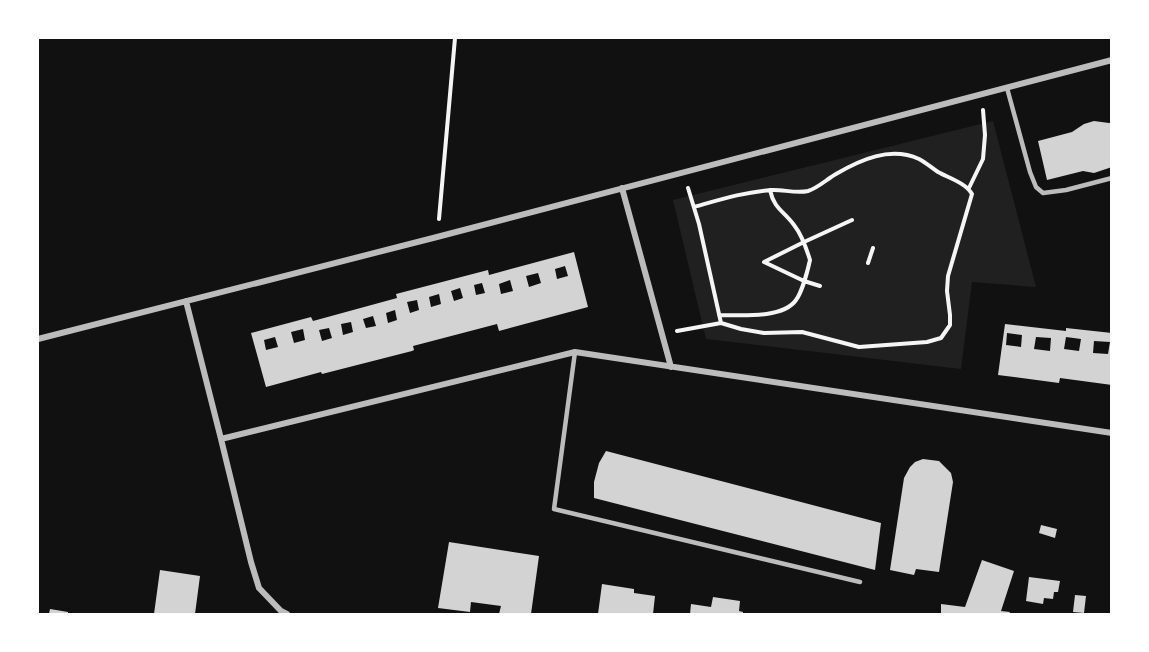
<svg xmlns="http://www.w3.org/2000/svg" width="1149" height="652" font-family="Cabin,sans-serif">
	<rect width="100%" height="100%" fill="#111"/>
	<!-- green -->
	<path fill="#202020" d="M 993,121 L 1036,287 L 972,282 L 961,369 L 706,339 L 673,200 Z"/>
	<!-- building -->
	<path fill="#d3d3d3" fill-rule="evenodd" d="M 1094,121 L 1109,123 L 1112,122 L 1112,167 L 1094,173 L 1083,171 L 1047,180 L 1038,141 L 1072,132 L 1084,124 Z
		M 574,252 L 588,307 L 499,331 L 497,324 L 413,346 L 414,350 L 412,351 L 322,374 L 321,372 L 266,387 L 251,333 L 311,317 L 313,321 L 397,298 L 396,294 L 488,270 L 489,275 ZM 565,266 L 568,276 L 557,279 L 555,269 ZM 538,273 L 541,283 L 529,287 L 526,276 ZM 510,280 L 513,291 L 501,294 L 499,284 ZM 482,283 L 485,293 L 476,295 L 474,285 ZM 460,288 L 463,298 L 454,301 L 451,291 ZM 439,294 L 441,304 L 431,307 L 429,297 ZM 417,300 L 419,310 L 410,313 L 407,302 ZM 395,310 L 397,320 L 388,323 L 386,313 ZM 373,316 L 376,326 L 366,328 L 363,319 ZM 351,322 L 353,332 L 343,335 L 341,324 ZM 329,328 L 332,338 L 322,341 L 319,330 ZM 303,329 L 305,340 L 294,343 L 291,332 ZM 275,337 L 278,347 L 266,350 L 264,340 Z
		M 1005,324 L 1066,331 L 1066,328 L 1112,333 L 1112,385 L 1060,378 L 1059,383 L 998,375 ZM 1007,333 L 1022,335 L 1021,347 L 1006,345 ZM 1036,337 L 1051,338 L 1050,351 L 1034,349 ZM 1066,337 L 1081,339 L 1079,351 L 1064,349 ZM 1094,341 L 1110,342 L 1108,354 L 1093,353 Z
		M 606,451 L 881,523 L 875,570 L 594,498 L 594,482 L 599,463 Z
		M 923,459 L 939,461 L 951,473 L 953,482 L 939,572 L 916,569 L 914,575 L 890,570 L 904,478 L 910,467 L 915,462 Z
		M 1041,525 L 1057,529 L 1055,538 L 1039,533 Z
		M 449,542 L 539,556 L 531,614 L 499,614 L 501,606 L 471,602 L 470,612 L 438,608 Z
		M 982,560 L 1014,571 L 1001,611 L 1010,612 L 1009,614 L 941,614 L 941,604 L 965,607 Z
		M 160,570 L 200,576 L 195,614 L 154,614 Z
		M 1029,577 L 1060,581 L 1058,592 L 1054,592 L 1053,599 L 1044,598 L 1043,604 L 1026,601 Z
		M 602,584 L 634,589 L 634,593 L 655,596 L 653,614 L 598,614 Z
		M 1075,595 L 1086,596 L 1084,613 L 1073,612 Z
		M 713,597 L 740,601 L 739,611 L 743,612 L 743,614 L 690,614 L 691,604 L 711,607 Z
		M 50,609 L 68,612 L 68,614 L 49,614 Z"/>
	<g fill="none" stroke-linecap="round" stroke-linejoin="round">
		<!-- path -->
		<path stroke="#f5f5f5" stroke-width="4" d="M 688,188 L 699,224 L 721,323 L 741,329 L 764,333 L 802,332 L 859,347 L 927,342 L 941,338 L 950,325 L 950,315 L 947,291 L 948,276 L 972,194 C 966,183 949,178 938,172 C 932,168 925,162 919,159 C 890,146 860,160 836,174 C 827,179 818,188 808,191 C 796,194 782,189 771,190 C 744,192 719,200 694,207
			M 969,188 L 983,159 L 985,135 L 983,110
			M 439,219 L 455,38
			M 868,263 L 873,248
			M 820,286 L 804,281 L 764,262 L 804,242 L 852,220
			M 719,315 C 740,315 783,319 796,300 C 802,292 808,269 810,260 C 806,247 802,235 794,225 C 784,211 774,209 770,190
			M 677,331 L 721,323"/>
		<!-- service -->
		<path stroke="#bcbcbc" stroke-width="4.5" d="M 1007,88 L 1030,172 L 1036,187 L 1043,193 L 1066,190 L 1112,178
			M 575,352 L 554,509 L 860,582"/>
		<!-- minor -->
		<path stroke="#bcbcbc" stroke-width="6" d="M 622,188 L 671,367
			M 186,301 L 221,439 L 575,352 L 1112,433
			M 38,339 L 437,237 L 1112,60
			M 221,439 L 251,562 L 259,588 L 281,611 L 287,614"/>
	</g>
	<!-- border -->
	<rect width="1149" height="652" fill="none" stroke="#ffffff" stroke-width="78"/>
</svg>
